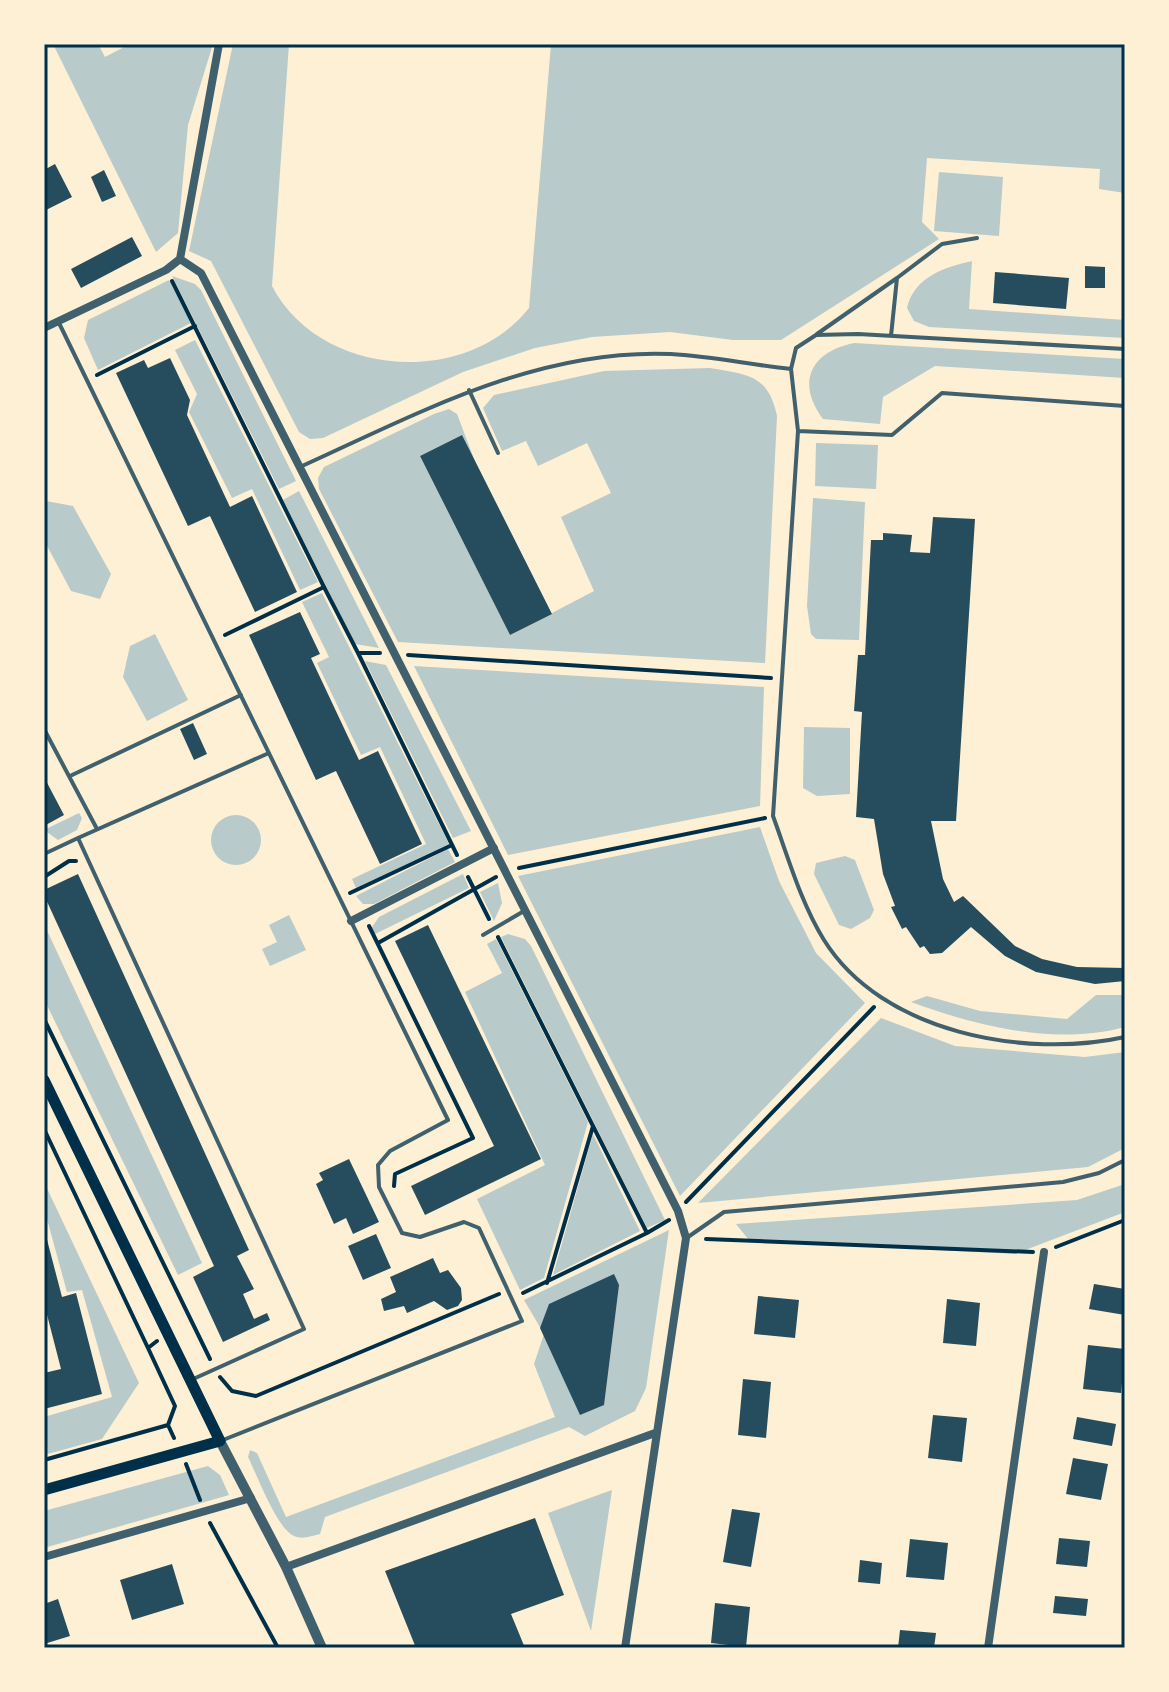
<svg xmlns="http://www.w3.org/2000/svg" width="1169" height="1692" font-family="Helvetica,sans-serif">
	<rect width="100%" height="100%" fill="#fdf0d5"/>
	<!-- green -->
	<path fill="#b9caca" d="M 53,44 L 98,44 L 105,57 L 130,44 L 213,44 L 188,125 L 178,233 L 156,252 Z
		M 233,44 L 289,44 L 272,286 C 320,378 466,388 529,308 L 551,44 L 1125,44 L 1125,193 L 1099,189 L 1100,169 L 927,158 L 922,222 L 939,239 L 781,340 L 733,340 L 670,332 L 592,337 L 535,348 L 463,372 L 323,438 L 310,439 L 299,432 L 211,261 L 189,251 Z
		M 939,172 L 1003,177 L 999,236 L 934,231 Z
		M 972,261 L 969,309 L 1125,320 L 1125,338 L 929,327 L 914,321 L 907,308 C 914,277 945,267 972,261 Z
		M 172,276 L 195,284 L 201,290 L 296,481 L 279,489 Z
		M 169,280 L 191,323 L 98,370 L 84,338 L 88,320 Z
		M 195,340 L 318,582 L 300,590 L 252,489 L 232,498 L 189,412 L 197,394 L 175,350 Z
		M 854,343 L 1125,359 L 1125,378 L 935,366 L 883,397 L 880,424 L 823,419 C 796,383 810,352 854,343 Z
		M 710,368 C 748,375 768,374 777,416 L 765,663 L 398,642 L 319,489 L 318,478 L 324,467 L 434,414 L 449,409 L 457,414 L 476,464 L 462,435 L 420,456 L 510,635 L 594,591 L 561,517 L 611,493 L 587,443 L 538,466 L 526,441 L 502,451 L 483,408 L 494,395 L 604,371 Z
		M 816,443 L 878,445 L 876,489 L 815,486 Z
		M 299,491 L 379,648 L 355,644 L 283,500 Z
		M 813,498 L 865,502 L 859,640 L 816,639 L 811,634 L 807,606 Z
		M 46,501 L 73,506 L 111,574 L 100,599 L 71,591 L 44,540 Z
		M 322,593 L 449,844 L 356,888 L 352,879 L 426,844 L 380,747 L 361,755 L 317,663 L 329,657 L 302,602 Z
		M 155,634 L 188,700 L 147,721 L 123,677 L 130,646 Z
		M 365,661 L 386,665 L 471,831 L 453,838 Z
		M 414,666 L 764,687 L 760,806 L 508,855 Z
		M 804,727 L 850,728 L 850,794 L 817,796 L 803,788 Z
		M 79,813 L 82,818 L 77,830 L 58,840 L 44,830 Z
		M211 840a25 25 0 1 1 50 0a25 25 0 1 1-50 0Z
		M 760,827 L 779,881 L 816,953 L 865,1003 L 680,1196 L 518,876 Z
		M 448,849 L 455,862 L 374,904 L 363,904 L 356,896 Z
		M 845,856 L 855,860 L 874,910 L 870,918 L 851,929 L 839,925 L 814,874 L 816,863 Z
		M 463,874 L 469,888 L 373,935 L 370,930 L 379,917 Z
		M 498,883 L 502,903 L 494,921 L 480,892 Z
		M 289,915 L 306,950 L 270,966 L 262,949 L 277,942 L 269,925 Z
		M 44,924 L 202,1263 L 178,1275 L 44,999 Z
		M 508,934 L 525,939 L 531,946 L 665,1220 L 647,1228 L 501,937 Z
		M 496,939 L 588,1122 L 544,1278 L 520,1290 L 477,1199 L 545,1165 L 465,992 L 502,973 L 487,944 Z
		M 1096,995 L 1125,995 L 1125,1027 C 1055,1046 976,1026 911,1002 L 927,996 L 980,1011 L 1067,1019 Z
		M 881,1018 L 955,1046 L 1085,1057 L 1125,1052 L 1125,1148 L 1088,1167 L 698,1203 Z
		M 593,1134 L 640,1231 L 553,1275 Z
		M 44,1182 L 139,1383 L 102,1439 L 44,1455 L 44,1417 L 112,1397 L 82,1290 L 67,1292 L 44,1208 Z
		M 1125,1184 L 1125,1212 L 1015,1254 L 749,1240 L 736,1224 L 1077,1200 Z
		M 669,1230 L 646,1388 L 635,1411 L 585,1436 L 569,1427 L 325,1517 L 320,1534 C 311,1536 303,1540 294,1536 C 277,1529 257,1475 248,1457 L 250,1450 L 257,1453 L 286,1517 L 555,1417 L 534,1364 L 544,1334 L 524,1300 Z
		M 208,1466 L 220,1475 L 229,1495 L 44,1548 L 44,1511 Z
		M 612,1490 L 591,1631 L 548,1513 Z"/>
	<!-- building -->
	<path fill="#264d5e" d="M 55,164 L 72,197 L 44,211 L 44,170 Z
		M 104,170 L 116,196 L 102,202 L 91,177 Z
		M 132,237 L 142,256 L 81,288 L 71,269 Z
		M 1085,266 L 1105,267 L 1105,288 L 1085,288 Z
		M 995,272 L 1069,278 L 1066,309 L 993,303 Z
		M 170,358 L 190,400 L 187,415 L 230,507 L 252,496 L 297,592 L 255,612 L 210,516 L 188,526 L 116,373 L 144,360 L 148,368 Z
		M 462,435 L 552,614 L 510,635 L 420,456 Z
		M 933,517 L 975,519 L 956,821 L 931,821 L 943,879 L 954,902 L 963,896 L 1015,946 L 1042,959 L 1077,967 L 1125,968 L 1125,981 L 1095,984 L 1036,972 L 1005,956 L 971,927 L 942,953 L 930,954 L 924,946 L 920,948 L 906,927 L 902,929 L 891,907 L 895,906 L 883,874 L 874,819 L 856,817 L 862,712 L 854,711 L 858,655 L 865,655 L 871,540 L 883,540 L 883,533 L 912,535 L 910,552 L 930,553 Z
		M 300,612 L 320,654 L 311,658 L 359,760 L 378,751 L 422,844 L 380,864 L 336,771 L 316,780 L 249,635 Z
		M 193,723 L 207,754 L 194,760 L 180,729 Z
		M 44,777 L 64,815 L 44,826 Z
		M 78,874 L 249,1250 L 237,1256 L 254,1289 L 243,1294 L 254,1319 L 267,1313 L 270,1320 L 223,1342 L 193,1277 L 214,1266 L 44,895 L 44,890 Z
		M 428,925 L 541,1159 L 425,1215 L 411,1186 L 494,1146 L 395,941 Z
		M 349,1159 L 379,1222 L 353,1234 L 346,1218 L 334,1224 L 316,1184 L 323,1180 L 319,1173 Z
		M 45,1232 L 62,1297 L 76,1293 L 102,1394 L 44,1409 L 44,1373 L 61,1369 L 44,1303 Z
		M 376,1234 L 391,1268 L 363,1280 L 348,1246 Z
		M 433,1258 L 440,1273 L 448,1270 L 461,1288 L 462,1300 L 458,1306 L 447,1310 L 434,1301 L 407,1313 L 404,1306 L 384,1311 L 381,1299 L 396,1292 L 390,1277 Z
		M 614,1274 L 619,1285 L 604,1405 L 580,1415 L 540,1328 L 549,1304 Z
		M 1094,1284 L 1125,1289 L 1125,1315 L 1089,1309 Z
		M 758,1296 L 799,1300 L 795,1338 L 754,1334 Z
		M 947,1299 L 980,1303 L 976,1346 L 943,1343 Z
		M 1088,1345 L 1125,1349 L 1121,1393 L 1083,1389 Z
		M 743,1379 L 771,1382 L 766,1438 L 738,1435 Z
		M 933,1415 L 967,1418 L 962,1462 L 928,1458 Z
		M 1077,1417 L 1116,1424 L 1112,1446 L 1073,1439 Z
		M 1073,1458 L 1108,1464 L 1101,1500 L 1066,1494 Z
		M 732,1509 L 760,1513 L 751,1567 L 723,1562 Z
		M 535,1518 L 564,1595 L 511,1614 L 525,1648 L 416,1648 L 385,1571 Z
		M 1059,1538 L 1090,1541 L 1087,1567 L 1056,1564 Z
		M 910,1539 L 948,1543 L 944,1580 L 906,1577 Z
		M 860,1560 L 882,1563 L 880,1584 L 858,1582 Z
		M 172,1564 L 184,1604 L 132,1620 L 120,1580 Z
		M 1055,1596 L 1088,1599 L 1086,1616 L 1053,1613 Z
		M 58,1599 L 70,1636 L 44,1644 L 44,1604 Z
		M 715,1603 L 750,1607 L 746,1647 L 711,1643 Z
		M 900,1630 L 936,1633 L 934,1648 L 898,1648 Z"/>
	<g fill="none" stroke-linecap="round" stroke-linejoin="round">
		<!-- path -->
		<path stroke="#003049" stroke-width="4" d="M 172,281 L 324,587
			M 97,375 L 195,326
			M 225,635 L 324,587 L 358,653
			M 380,653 L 358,653 L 457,855
			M 408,655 L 771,678
			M 519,868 L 765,818
			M 44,877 L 69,861 L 76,861
			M 468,877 L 489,919
			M 350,893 L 452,845
			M 369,926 L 473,1138 L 395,1174 L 394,1186
			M 498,937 L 593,1126
			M 378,943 L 496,877
			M 44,1019 L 210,1359
			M 44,1129 L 148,1348 L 157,1341
			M 686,1202 L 874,1007
			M 647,1233 L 669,1220
			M 706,1239 L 1033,1252
			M 1056,1247 L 1125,1220
			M 523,1293 L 647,1233 L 593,1126 L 547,1283
			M 220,1377 L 232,1391 L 256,1396 L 499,1294
			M 168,1425 L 174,1438
			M 44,1460 L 168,1425 L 175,1406 L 148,1348
			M 186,1464 L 200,1500
			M 210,1523 L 278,1648"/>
		<!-- service -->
		<path stroke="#3f606c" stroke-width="4" d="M 59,323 L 448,1120 L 390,1151 L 378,1165 L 379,1187 L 402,1233 L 420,1237 L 464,1222 L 479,1228 L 522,1321 L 223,1440
			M 817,334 L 897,278
			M 891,336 L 897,278 L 942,244 L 977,238
			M 1125,349 L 858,334 L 816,335 L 796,348 L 791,369 L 798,431 L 773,816 C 788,857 801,903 824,940 C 882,1033 1025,1059 1125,1037
			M 469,390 L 498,453
			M 798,431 L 892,435 L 942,393 L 1125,406
			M 302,466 C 419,413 538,348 671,354 C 711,356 751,365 791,369
			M 44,729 L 97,829
			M 70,776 L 241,695
			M 44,854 L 78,838
			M 483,935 L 524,911
			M 688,1237 L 724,1212 L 1063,1182 L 1099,1173 L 1125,1160
			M 191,1380 L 304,1329 L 78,838 L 269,753"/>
		<!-- minor -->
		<path stroke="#3f606c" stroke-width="8" d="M 180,259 L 219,44
			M 44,328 L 166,270 L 180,259 L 201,273 L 678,1211 L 686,1238 L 625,1648
			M 351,921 L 494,848
			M 44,1557 L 251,1498
			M 286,1567 L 655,1433
			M 988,1648 L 1044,1252"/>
		<!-- tertiary -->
		<path stroke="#3f606c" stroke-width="10" d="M 220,1441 L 286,1567 L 322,1648"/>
		<!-- secondary -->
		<path stroke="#003049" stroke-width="11" d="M 44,1080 L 220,1441 L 44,1490"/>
	</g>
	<!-- border -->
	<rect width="1169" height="1692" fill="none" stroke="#fdf0d5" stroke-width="92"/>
	<rect x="46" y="46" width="1077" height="1600" fill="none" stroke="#003049" stroke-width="3"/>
</svg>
